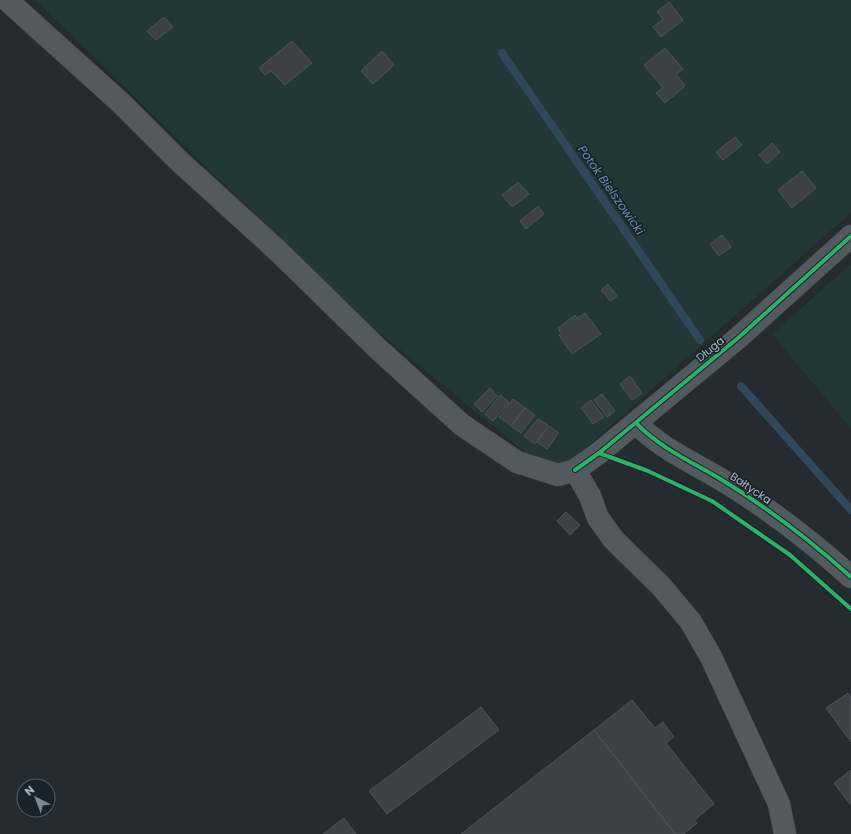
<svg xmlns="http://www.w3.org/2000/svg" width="851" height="834" font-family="Poppins,sans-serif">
	<rect width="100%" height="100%" fill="#242b31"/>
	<!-- green -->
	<path fill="#223736" d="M 35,0 L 851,0 L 851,213 L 554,476 L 366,322 Z
		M 851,264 L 851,429 L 772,334 Z"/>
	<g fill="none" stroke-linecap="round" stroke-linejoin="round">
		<!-- stream -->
		<path stroke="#314859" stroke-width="8" d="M 502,53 L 700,340
			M 741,386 L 851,510"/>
	</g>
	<!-- building -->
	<path fill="#3c4247" stroke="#4b5359" d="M 669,2 L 683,20 L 661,37 L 653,27 L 663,19 L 657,12 Z
		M 164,17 L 173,27 L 156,40 L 147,31 Z
		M 292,41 L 312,63 L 285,85 L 271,71 L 265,75 L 259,68 Z
		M 665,48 L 683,69 L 676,74 L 685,86 L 665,103 L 656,93 L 663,88 L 644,65 Z
		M 382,51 L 394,65 L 373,84 L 361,71 Z
		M 735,137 L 742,145 L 723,160 L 716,152 Z
		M 772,143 L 780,152 L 767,164 L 759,155 Z
		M 802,171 L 816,188 L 792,208 L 778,190 Z
		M 518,182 L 529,194 L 512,207 L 502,195 Z
		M 538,206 L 544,214 L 526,229 L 520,221 Z
		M 722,235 L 731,247 L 719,256 L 710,244 Z
		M 608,284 L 617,296 L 610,301 L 601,290 Z
		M 585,313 L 601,334 L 572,354 L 559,335 L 561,334 L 558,328 L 575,315 L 577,318 Z
		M 630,376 L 642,393 L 632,400 L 620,384 Z
		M 490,388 L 497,396 L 482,412 L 474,404 Z
		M 602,394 L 615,411 L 607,417 L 594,400 Z
		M 500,395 L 509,402 L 493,421 L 485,414 Z
		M 513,399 L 525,408 L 511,426 L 499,417 Z
		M 591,400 L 604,417 L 593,424 L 581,408 Z
		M 525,408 L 535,415 L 521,433 L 511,426 Z
		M 538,419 L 548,425 L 535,444 L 524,436 Z
		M 549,426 L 559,433 L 547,449 L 537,442 Z
		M 566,512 L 580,525 L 570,535 L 557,521 Z
		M 848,693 L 851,697 L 851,742 L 826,708 Z
		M 632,700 L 655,728 L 663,722 L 674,737 L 666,743 L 714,804 L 694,820 L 697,823 L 684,834 L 675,834 L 594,730 Z
		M 481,707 L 499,730 L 387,814 L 369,791 Z
		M 594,730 L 675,834 L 461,834 Z
		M 851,770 L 851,804 L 850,804 L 834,783 Z
		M 344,818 L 356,834 L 323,834 Z"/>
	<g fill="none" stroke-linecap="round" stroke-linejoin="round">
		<defs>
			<path id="minor" d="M 7,0 L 122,104 L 178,160 L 279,252 L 377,348 L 462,425 L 517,462 L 558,475 L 575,470 L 599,453 L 738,338 L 851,236
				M 636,423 C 660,448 692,462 722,480 C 768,508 811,541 851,577
				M 575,470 L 590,496 L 598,518 L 614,540 L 661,586 L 691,622 L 711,657 L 779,804 L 785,834"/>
		</defs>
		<!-- minor casing -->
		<use href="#minor" stroke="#42474c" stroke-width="23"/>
		<!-- minor -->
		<use href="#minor" stroke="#535a5f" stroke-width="22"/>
		<defs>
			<path id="cycleway" d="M 636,423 C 660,448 692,462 722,480 C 768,508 811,541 851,577
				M 599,453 L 648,471 L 712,501 L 790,555 L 851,609
				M 575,470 L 599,453 L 738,338 L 851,236"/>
		</defs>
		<!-- cycleway casing -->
		<use href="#cycleway" stroke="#18222a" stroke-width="6"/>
		<!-- cycleway -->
		<use href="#cycleway" stroke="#2db169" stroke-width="4"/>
	</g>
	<g text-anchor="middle" stroke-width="3.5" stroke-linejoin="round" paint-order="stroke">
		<!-- street labels -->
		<g font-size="11" fill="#acb9c3" stroke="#18222a">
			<text transform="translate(710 349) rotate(-39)" y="4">Długa</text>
			<text transform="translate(751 488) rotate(34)" y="4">Bałtycka</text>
		</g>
		<!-- water labels -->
		<g font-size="12" font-style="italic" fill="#6d8fa8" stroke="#18222a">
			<text transform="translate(611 190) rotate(55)" y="4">Potok Bielszowicki</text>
		</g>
	</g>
	<!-- north arrow -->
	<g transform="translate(36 798) rotate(318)"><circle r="19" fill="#18222a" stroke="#535e67"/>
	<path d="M0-3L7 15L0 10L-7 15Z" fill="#7c8790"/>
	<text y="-6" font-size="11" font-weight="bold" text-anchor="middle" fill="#acb9c3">N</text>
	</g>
</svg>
